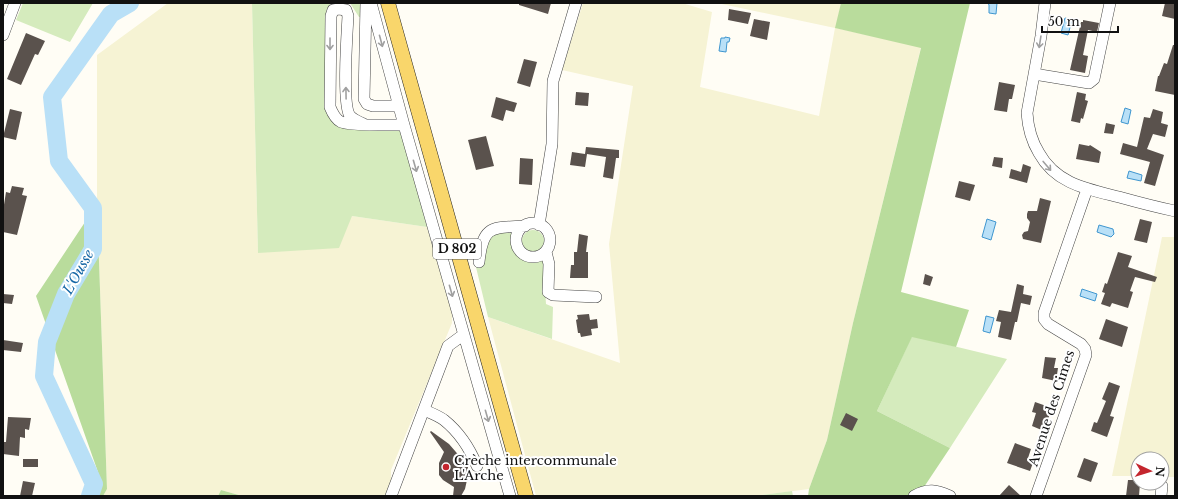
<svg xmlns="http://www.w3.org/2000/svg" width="1178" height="499" font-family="'Libre Baskerville',serif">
	<rect width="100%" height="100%" fill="#fffdf5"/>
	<!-- farmland -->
	<path fill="#f6f3d4" d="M 168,3 L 252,3 L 258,253 L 352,216 L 427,227 L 452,308 L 452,323 L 391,470 L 391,496 L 242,496 L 221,490 L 218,496 L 103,496 L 107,489 L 97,204 L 97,55 Z
		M 583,3 L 682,3 L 712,12 L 700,87 L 819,116 L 835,28 L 717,3 L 841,3 L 836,28 L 921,47 L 853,323 L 827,440 L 809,489 L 755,496 L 536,496 L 488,317 L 620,363 L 609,244 L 633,86 L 562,70 Z
		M 1162,237 L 1175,237 L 1175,477 L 1162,477 L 1162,459 L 1138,459 L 1138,476 L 1112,476 Z"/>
	<!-- green -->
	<path fill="#d5ebbd" d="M 23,3 L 93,3 L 70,42 L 16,20 Z
		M 252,3 L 331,3 L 326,11 L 325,109 L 336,125 L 401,130 L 427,227 L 352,216 L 339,248 L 258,253 Z
		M 350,3 L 364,3 L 370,17 L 359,17 Z
		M 516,229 C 511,242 514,257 529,261 L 543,259 L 546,304 L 553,307 L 552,339 L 488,317 L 475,263 L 485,243 L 495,230 Z
		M522 241a11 11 0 1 1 22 0a11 11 0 1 1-22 0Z
		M 912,336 L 1007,359 L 950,448 L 877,411 Z
		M 792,491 L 793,496 L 755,496 Z"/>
	<!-- forest -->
	<path fill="#b9dc9c" d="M 841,3 L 970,3 L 901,292 L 969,310 L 956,347 L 912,337 L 877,411 L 950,448 L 918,496 L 808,496 L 809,489 L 827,440 L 853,323 L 921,48 L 835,28 Z
		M 97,204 L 107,489 L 103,496 L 89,496 L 99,475 L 36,296 Z
		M 221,490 L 242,496 L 218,496 Z"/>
	<!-- water -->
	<path fill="#b9e0f7" stroke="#3f96cf" d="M 988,3 L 997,3 L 996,14 L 989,13 L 989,5 Z
		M 1065,18 L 1072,20 L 1068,35 L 1061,33 Z
		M 725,37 L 730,38 L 729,42 L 727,42 L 726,52 L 719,51 L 721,38 L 725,38 Z
		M 1125,108 L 1131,110 L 1128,124 L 1121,122 Z
		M 1129,171 L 1142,175 L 1141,181 L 1127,178 Z
		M 987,219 L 996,222 L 991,240 L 982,237 Z
		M 1099,225 L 1113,229 L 1114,234 L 1111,237 L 1097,232 Z
		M 1082,289 L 1097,294 L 1095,301 L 1080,296 Z
		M 986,316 L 994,318 L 990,333 L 983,331 Z"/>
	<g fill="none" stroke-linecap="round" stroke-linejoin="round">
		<!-- river -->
		<path stroke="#b9e0f7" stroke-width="18" d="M 90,496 L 94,484 L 44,376 L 47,342 L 66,294 L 93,249 L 93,208 L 59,161 L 52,97 L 111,14 L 130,3"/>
	</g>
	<!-- building -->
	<path fill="#5a524d" d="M 519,3 L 551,3 L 548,14 L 519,5 Z
		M 1165,3 L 1175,3 L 1175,19 L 1162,16 Z
		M 729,9 L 751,13 L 748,24 L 728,20 Z
		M 754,19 L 770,22 L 767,40 L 750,36 Z
		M 1083,20 L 1099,23 L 1097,32 L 1088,30 L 1083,55 L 1088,56 L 1085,73 L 1070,70 L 1081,22 L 1083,22 Z
		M 26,33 L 45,41 L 38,55 L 35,54 L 21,85 L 7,79 Z
		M 1173,45 L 1175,45 L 1175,95 L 1155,91 L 1158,76 L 1159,76 L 1164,63 L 1167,64 Z
		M 524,59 L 537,62 L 530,87 L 517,83 Z
		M 999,82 L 1015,85 L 1012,99 L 1009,99 L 1007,112 L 994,110 Z
		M 576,92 L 589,93 L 588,106 L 575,105 Z
		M 1077,92 L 1086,94 L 1085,100 L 1088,101 L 1083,119 L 1081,118 L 1080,123 L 1071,121 Z
		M 496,97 L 517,103 L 514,112 L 506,110 L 503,121 L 491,117 Z
		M 10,109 L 22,112 L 16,140 L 3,137 Z
		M 1153,109 L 1163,112 L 1161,123 L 1168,125 L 1165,137 L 1153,134 L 1147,149 L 1164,155 L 1155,186 L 1144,183 L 1150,162 L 1120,154 L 1123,143 L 1137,147 L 1144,117 L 1150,118 Z
		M 1106,123 L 1115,125 L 1113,134 L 1104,133 Z
		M 486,136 L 494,166 L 476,170 L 468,140 Z
		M 1079,144 L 1089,146 L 1090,145 L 1101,152 L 1099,163 L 1076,159 Z
		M 586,147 L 619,150 L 619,158 L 616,158 L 613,179 L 603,177 L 606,157 L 587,154 L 585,167 L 570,165 L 572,152 L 585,154 Z
		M 994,157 L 1003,158 L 1002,168 L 992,166 Z
		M 520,158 L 533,159 L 532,185 L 519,184 Z
		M 1023,164 L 1031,167 L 1027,183 L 1009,178 L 1011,169 L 1021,172 Z
		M 959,181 L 975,185 L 970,201 L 955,197 Z
		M 12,186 L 24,188 L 22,195 L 27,196 L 17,235 L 3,232 L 3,211 L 6,192 L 10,193 Z
		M 1040,198 L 1051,201 L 1041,243 L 1023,239 L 1022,235 L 1024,232 L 1028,231 L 1030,222 L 1027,218 L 1027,214 L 1028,211 L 1037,211 Z
		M 1140,219 L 1152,222 L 1147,243 L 1134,240 Z
		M 579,234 L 588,236 L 586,252 L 588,252 L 588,278 L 570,278 L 571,265 L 574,265 L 574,252 L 577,252 Z
		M 1118,252 L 1132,256 L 1128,267 L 1157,277 L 1155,282 L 1135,277 L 1130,291 L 1133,292 L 1128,308 L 1112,303 L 1110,307 L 1101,304 L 1105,293 L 1102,292 L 1105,283 L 1107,284 Z
		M 925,274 L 933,277 L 930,286 L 923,284 Z
		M 1017,284 L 1024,286 L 1023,294 L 1032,296 L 1030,305 L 1021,303 L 1017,322 L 1015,322 L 1011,340 L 998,337 L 1001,322 L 996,321 L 999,310 L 1011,312 Z
		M 3,294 L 14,295 L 12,304 L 3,303 Z
		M 589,314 L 590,320 L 597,319 L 598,328 L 591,329 L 592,335 L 581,337 L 580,333 L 578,333 L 576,320 L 578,319 L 577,315 Z
		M 1106,319 L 1128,327 L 1122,347 L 1099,339 Z
		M 3,340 L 23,343 L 21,352 L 3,350 Z
		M 1045,357 L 1056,358 L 1054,368 L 1058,368 L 1056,381 L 1042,378 Z
		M 1109,382 L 1120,386 L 1110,416 L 1114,417 L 1107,437 L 1091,431 L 1094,422 L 1097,423 L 1106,401 L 1102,399 Z
		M 1035,402 L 1052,408 L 1044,431 L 1032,426 L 1036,413 L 1032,412 Z
		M 846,413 L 858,419 L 852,431 L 840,425 Z
		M 8,417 L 31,418 L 29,430 L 25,429 L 25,438 L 20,437 L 19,456 L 3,454 L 3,442 L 6,442 Z
		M 431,431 L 449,444 L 462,459 L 465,457 L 466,460 L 468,467 L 467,480 L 465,489 L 461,496 L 453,496 L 454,487 L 443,480 L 439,475 L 439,463 L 444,452 L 430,432 Z
		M 1015,443 L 1031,449 L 1028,458 L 1034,460 L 1030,471 L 1007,463 Z
		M 1084,458 L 1098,463 L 1091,482 L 1077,477 Z
		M 23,459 L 38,459 L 38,467 L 23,467 Z
		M 1128,480 L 1138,480 L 1138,483 L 1140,483 L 1139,496 L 1126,496 Z
		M 23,481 L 35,483 L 32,496 L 20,496 Z
		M 1009,485 L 1021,496 L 999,496 Z"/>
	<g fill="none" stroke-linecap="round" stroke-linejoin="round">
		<defs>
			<path id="minor" d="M 366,3 L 364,99 L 367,104 L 373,106 L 399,106
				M 371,3 L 404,125 L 510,496
				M 1045,3 L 1041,36 L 1027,113 C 1028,128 1031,140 1039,153 C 1056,184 1087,189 1119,197 C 1137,202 1156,207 1175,211
				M 3,35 L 15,3
				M 1034,74 L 1089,83 L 1094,79 L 1110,3
				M 364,124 C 359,122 354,120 350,116 C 342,105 347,34 348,16 L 346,10 L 339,9 L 333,10 L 331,16 L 330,107 C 332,112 335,119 341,122 C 349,126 392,125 404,125
				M516 240a17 17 0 1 1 34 0a17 17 0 1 1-34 0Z
				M 539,225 L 552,144 L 553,81 L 576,3
				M 546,252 L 549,264 L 548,292 L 553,295 L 596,297
				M 479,262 C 483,224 492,228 525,226
				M 424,410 C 431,413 439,416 444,420 C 459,432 470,449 477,466
				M 391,496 L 448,346 L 463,335
				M 914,496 C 928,488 936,490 950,496
				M 1036,496 L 1086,355 L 1085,349 L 1081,344 L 1048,324 L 1044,319 L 1044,313 L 1087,189
				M 1161,496 L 1162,486"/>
			<path id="major" d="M 388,3 L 526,496"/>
		</defs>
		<!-- minor casing -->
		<use href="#minor" stroke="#444" stroke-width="12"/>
		<!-- major casing -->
		<use href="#major" stroke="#222" stroke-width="15"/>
		<!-- minor -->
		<use href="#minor" stroke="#fff" stroke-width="11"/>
		<!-- major -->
		<use href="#major" stroke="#f9d66b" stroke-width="14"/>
	</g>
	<!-- one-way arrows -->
	<defs><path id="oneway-shaft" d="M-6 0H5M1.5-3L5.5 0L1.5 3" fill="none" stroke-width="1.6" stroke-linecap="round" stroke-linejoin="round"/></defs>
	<g stroke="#a0a0a0">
		<use href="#oneway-shaft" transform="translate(381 41) rotate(75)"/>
		<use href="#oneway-shaft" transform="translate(1040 42) rotate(99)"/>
		<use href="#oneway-shaft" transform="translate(330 44) rotate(90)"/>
		<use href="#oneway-shaft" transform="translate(346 93) rotate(-91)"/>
		<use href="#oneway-shaft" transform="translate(415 166) rotate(74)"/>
		<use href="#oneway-shaft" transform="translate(1047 166) rotate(50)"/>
		<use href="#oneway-shaft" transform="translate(451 291) rotate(74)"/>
		<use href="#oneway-shaft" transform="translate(487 416) rotate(74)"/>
	</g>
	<!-- markers -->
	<circle fill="#c4262e" stroke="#fff" stroke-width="1.5" cx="446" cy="467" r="4"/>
	<g text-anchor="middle" stroke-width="4" stroke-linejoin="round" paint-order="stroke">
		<!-- shield labels -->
		<rect fill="#fff" stroke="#585858" stroke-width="1" x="433" y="239" width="48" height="20" rx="3"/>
		<g font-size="12" font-weight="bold" fill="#111">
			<text x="457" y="253">D 802</text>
		</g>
		<!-- street labels -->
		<g font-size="13" fill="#111" stroke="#fff">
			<text transform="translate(1051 408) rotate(-72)" y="5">Avenue des Cimes</text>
		</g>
		<!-- poi labels -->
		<g font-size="13" fill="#111" stroke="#fff" text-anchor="start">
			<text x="454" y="465">Crèche intercommunale<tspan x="454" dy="15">L'Arche</tspan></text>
		</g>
		<!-- water labels -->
		<g font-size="14" font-style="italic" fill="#1768a6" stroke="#fff">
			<text transform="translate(78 272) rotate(-61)" y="5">L'Ousse</text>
		</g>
	</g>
	<!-- border -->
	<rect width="1178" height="499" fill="none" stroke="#111111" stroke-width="8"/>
	<!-- north arrow -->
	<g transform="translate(1150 471) rotate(94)"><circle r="19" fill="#ffffff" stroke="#a0a0a0"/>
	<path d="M0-3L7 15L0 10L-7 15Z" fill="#c4262e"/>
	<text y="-6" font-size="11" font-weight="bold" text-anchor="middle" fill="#111111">N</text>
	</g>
	<!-- scale -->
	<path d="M1042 26v6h76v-6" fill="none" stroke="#111111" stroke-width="2"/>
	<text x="1048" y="26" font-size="12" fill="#111111" stroke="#ffffff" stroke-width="3" paint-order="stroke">50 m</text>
</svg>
